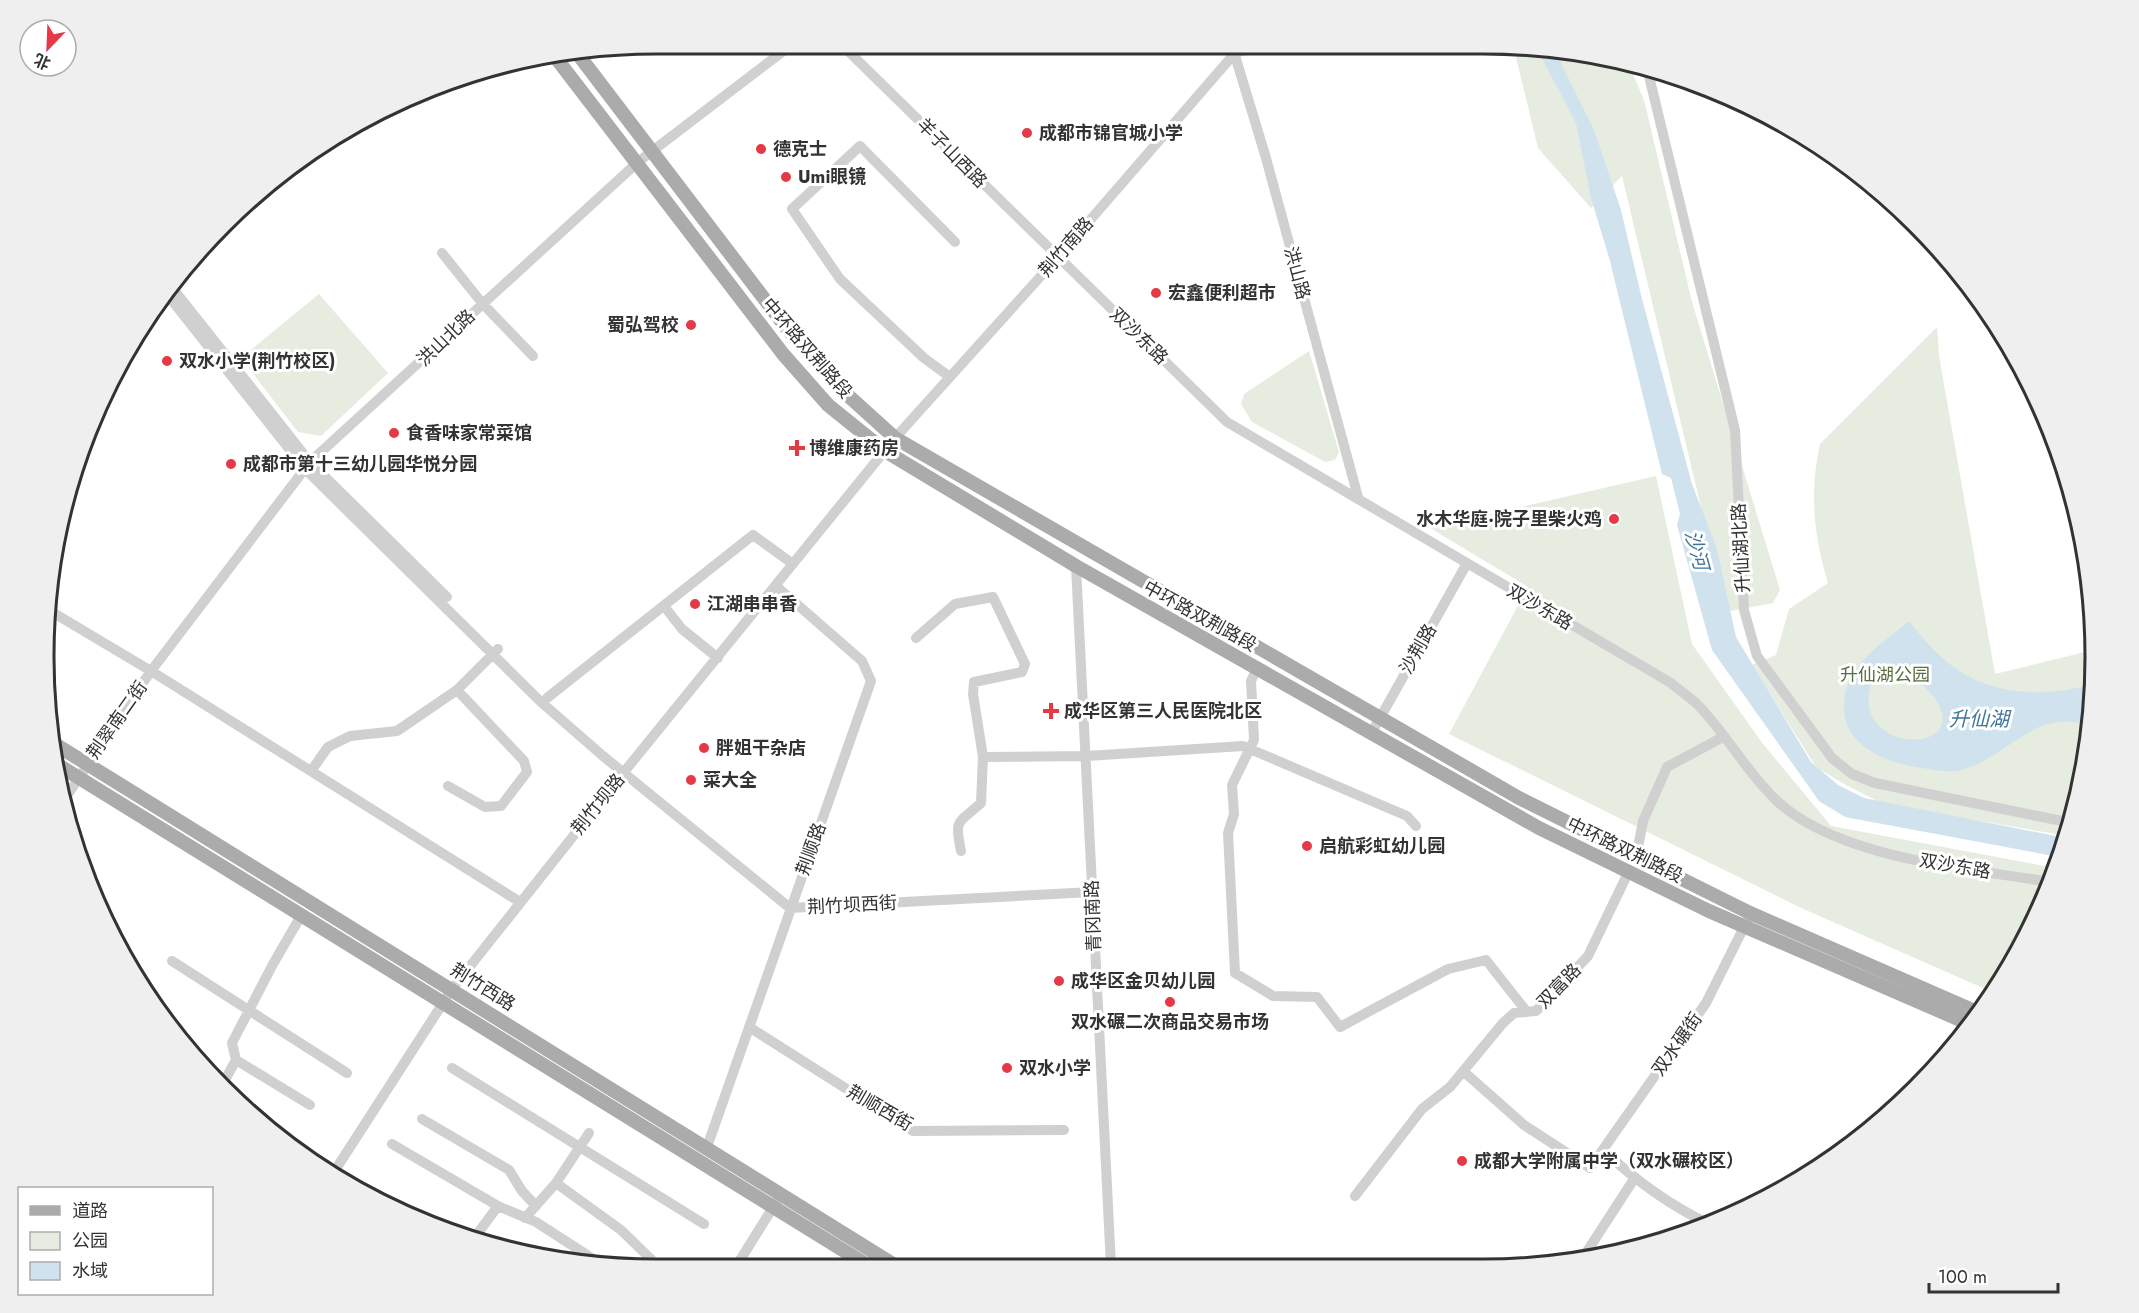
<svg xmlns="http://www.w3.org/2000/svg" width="2139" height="1313" font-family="Jost,'Noto Sans SC',sans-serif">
	<rect width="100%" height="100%" fill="#fff"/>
	<!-- green -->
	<path fill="#e6ecdf" d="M 1514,49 L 1562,49 L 1630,67 L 1644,100 L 1692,302 L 1780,590 L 1773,603 L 1726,612 L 1622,176 L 1591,208 L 1538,148 Z
		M 319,294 L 388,373 L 321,436 L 298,432 L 241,358 Z
		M 1937,327 L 1939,356 L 1995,674 L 2093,650 C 2095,707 2087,782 2067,836 L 1883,804 L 1844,784 L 1816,767 L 1752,665 L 1776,655 L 1789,609 L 1828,583 C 1814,536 1809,494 1820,444 Z
		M 1309,351 L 1339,452 L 1335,460 L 1325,462 L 1252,422 L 1241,404 L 1244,394 Z
		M 1656,476 L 1692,644 L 1763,744 L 1831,826 L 2055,868 L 2032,927 L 1992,992 L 1799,907 L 1449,734 L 1528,587 L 1430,528 Z"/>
	<!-- water -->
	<path fill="#cfe2ee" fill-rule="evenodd" d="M 1537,49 L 1554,49 L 1594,130 L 1621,210 L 1642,299 L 1692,484 L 1717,549 L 1736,637 L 1811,762 L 1838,785 L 1864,798 L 2066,838 L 2059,857 L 1845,817 L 1819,801 L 1712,650 L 1677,525 L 1680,514 L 1671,478 L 1662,474 L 1610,261 L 1591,198 L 1576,123 Z
		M 1909,621 C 1918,632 1927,644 1937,653 C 1980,696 2038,699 2094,684 L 2089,725 C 2034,709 2011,754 1965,769 C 1955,773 1939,771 1929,769 C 1885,764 1833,744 1846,691 C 1854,659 1886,641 1909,621 ZM 1885,670 C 1903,672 1922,681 1933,696 C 1980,758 1840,756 1874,676 Z"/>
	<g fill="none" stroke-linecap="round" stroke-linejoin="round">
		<!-- minor -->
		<path stroke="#d0d0d0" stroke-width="10" d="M 846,49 L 1227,422 L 1671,683 C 1679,690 1688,696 1696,703 C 1726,733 1746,772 1777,801 C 1839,859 1968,868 2050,882
			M 1233,49 L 1266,158 L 1358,497
			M 1648,72 L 1735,430 L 1744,610 L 1757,656 L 1832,758 L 1852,774 L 1875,783 L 2072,823
			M 442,253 L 482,303 L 533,356
			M 171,286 L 310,462 L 447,597
			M 166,293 L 305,469 L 541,702 L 603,756 L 790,908 L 1092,892
			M 950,377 L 924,358 L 840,279 L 792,209 L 860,146 L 955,242
			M 1076,566 L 1111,1266
			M 664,606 L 682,629 L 718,658
			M 47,609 L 151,671 L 520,902
			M 916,638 L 955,604 L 993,597 L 1025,664 L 1022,672 L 974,682 L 973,694 L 983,757 L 981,803 C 958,824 954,818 961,851
			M 1257,668 L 1251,681 L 1254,740 L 1232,785 L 1234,814 L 1228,833 L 1235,973 L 1273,996 L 1317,997 L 1340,1027 L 1448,969 L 1486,960 L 1527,1012
			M 547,698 L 753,535 L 793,564
			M 1371,734 L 1466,565
			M 983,757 L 1087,756 L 1243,746 L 1407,816 L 1416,826
			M 311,771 L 328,747 L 350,736 L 397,731 L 457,690 L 498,649
			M 448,786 L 485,807 L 501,806 L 527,772 L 524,761 L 457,690
			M 64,800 L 151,671 L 310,462 L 638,162 L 786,49
			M 1636,858 L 1643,821 L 1667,767 L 1723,737
			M 172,961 L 347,1073
			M 749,1027 L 913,1131 L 1064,1130
			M 236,1060 L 310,1105
			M 452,1068 L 704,1224
			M 1463,1071 L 1524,1125 L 1590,1168 L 1706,1003 L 1747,921
			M 221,1087 L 236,1060 L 232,1043 L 273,964 L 302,914
			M 422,1119 L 509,1170 L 522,1191 L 536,1206
			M 392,1144 L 498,1206 L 475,1237
			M 707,1147 L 871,681 L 862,661 L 776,586
			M 1603,1150 C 1635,1180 1669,1205 1709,1224
			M 334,1172 L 452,989 L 624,772 L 895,438 L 1058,257 L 1235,53 L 1251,49
			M 556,1183 L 589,1133
			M 1355,1196 L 1422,1109 L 1450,1087 L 1503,1023 L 1514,1013 L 1536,1011 L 1588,956 L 1628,873
			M 498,1206 L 536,1222 L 601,1264
			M 525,1218 L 556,1183 L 621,1230 L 657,1265
			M 1584,1256 L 1634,1179
			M 737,1265 L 777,1201"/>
		<!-- major -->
		<path stroke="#ababab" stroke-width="14" d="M 574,49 L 785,326 L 843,391 L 895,438 L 1519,798 L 1750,913 L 1979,1013
			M 553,54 L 783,354 L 828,405 L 885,451 L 1076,566 L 1539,828 L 1709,911 L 1972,1025
			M 50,741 L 896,1266
			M 55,763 L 867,1265"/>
	</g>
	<!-- markers -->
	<g fill="#e63946" stroke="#fff" stroke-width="2">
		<circle cx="1027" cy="133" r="6"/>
		<circle cx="761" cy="149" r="6"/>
		<circle cx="786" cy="177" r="6"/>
		<circle cx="1156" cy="293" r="6"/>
		<circle cx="691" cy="325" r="6"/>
		<circle cx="167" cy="361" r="6"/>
		<circle cx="394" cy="433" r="6"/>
		<path d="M794 439h6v6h6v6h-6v6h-6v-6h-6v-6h6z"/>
		<circle cx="231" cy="464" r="6"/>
		<circle cx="1614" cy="519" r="6"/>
		<circle cx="695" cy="604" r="6"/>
		<path d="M1048 702h6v6h6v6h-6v6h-6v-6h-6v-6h6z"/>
		<circle cx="704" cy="748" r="6"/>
		<circle cx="691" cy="780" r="6"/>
		<circle cx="1307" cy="846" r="6"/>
		<circle cx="1059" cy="981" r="6"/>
		<circle cx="1170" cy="1002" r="6"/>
		<circle cx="1007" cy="1068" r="6"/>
		<circle cx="1462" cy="1161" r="6"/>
	</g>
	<g text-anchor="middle" stroke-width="6" stroke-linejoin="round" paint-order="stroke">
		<!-- poi labels -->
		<g font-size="18" font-weight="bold" fill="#333" stroke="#fff" text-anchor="start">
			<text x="1039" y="139">成都市锦官城小学</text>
			<text x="773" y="155">德克士</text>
			<text x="798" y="183">Umi眼镜</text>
			<text x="1168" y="299">宏鑫便利超市</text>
			<text x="679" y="331" text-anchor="end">蜀弘驾校</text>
			<text x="179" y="367">双水小学(荆竹校区)</text>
			<text x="406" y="439">食香味家常菜馆</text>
			<text x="809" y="454">博维康药房</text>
			<text x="243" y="470">成都市第十三幼儿园华悦分园</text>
			<text x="1602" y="525" text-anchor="end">水木华庭·院子里柴火鸡</text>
			<text x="707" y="610">江湖串串香</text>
			<text x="1064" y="717">成华区第三人民医院北区</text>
			<text x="716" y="754">胖姐干杂店</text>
			<text x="703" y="786">菜大全</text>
			<text x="1319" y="852">启航彩虹幼儿园</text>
			<text x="1071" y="987">成华区金贝幼儿园</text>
			<text x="1170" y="1028" text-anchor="middle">双水碾二次商品交易市场</text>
			<text x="1019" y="1074">双水小学</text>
			<text x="1474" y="1167">成都大学附属中学（双水碾校区）</text>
		</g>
		<!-- street labels -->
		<g font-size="18" fill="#333" stroke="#fff">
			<text transform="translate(952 153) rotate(45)" y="6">羊子山西路</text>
			<text transform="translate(1066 247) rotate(-49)" y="6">荆竹南路</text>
			<text transform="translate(1297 273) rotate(75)" y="6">洪山路</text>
			<text transform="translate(1139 336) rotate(44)" y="6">双沙东路</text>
			<text transform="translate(446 338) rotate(-44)" y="6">洪山北路</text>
			<text transform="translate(807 348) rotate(49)" y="6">中环路双荆路段</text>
			<text transform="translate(1741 548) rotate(-93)" y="6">升仙湖北路</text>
			<text transform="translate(1540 607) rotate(30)" y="6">双沙东路</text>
			<text transform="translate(1200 616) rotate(29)" y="6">中环路双荆路段</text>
			<text transform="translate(1418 649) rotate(-60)" y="6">沙荆路</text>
			<text transform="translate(117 720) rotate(-55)" y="6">荆翠南二街</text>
			<text transform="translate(598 804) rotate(-51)" y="6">荆竹坝路</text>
			<text transform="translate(811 849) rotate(-70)" y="6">荆顺路</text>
			<text transform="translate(1625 850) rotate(26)" y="6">中环路双荆路段</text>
			<text transform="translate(1955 866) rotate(10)" y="6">双沙东路</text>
			<text transform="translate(852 905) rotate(-3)" y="6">荆竹坝西街</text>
			<text transform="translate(1093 916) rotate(-92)" y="6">青冈南路</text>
			<text transform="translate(1559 986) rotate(-46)" y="6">双富路</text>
			<text transform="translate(483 987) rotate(32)" y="6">荆竹西路</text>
			<text transform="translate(1677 1044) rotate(-55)" y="6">双水碾街</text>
			<text transform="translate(880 1108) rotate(30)" y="6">荆顺西街</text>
		</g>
		<!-- park labels -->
		<g font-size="18" fill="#56703f" stroke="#fff">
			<text x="1885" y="681">升仙湖公园</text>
		</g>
		<!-- water labels -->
		<g font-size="20" font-style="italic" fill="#3f7597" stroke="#fff">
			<text transform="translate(1697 550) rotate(75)" y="7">沙河</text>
			<text x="1979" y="726">升仙湖</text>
		</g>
	</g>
	<!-- crop -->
	<path d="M0 0H2139V1313H0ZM656 54H1483A602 602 0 0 1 2085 656V657A602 602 0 0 1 1483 1259H656A602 602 0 0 1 54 657V656A602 602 0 0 1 656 54Z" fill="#efefef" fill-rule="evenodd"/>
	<path fill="none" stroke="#333" stroke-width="3" d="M656 54H1483A602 602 0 0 1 2085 656V657A602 602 0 0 1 1483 1259H656A602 602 0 0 1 54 657V656A602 602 0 0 1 656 54Z"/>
	<!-- legend -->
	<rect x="18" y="1187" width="195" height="108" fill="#ffffff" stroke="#adadad" stroke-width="1.5"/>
	<rect x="30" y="1206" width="30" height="9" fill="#ababab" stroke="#adadad" stroke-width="1.5"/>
	<text x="72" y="1217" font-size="18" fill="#333333">道路</text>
	<rect x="30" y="1232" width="30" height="18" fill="#e6ecdf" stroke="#adadad" stroke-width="1.5"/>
	<text x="72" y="1247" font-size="18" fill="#333333">公园</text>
	<rect x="30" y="1262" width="30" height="18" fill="#cfe2ee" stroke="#adadad" stroke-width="1.5"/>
	<text x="72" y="1277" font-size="18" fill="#333333">水域</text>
	<!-- north arrow -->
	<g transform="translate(48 48) rotate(203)"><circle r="28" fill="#ffffff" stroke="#adadad" stroke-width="1.5"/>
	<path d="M0-4.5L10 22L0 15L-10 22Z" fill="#e63946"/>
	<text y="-9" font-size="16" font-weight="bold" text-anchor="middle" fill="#333333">北</text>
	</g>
	<!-- scale -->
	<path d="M1929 1283v9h129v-9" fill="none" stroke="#333333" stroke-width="3"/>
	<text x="1938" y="1283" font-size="18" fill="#333333" stroke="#ffffff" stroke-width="4.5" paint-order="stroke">100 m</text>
</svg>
